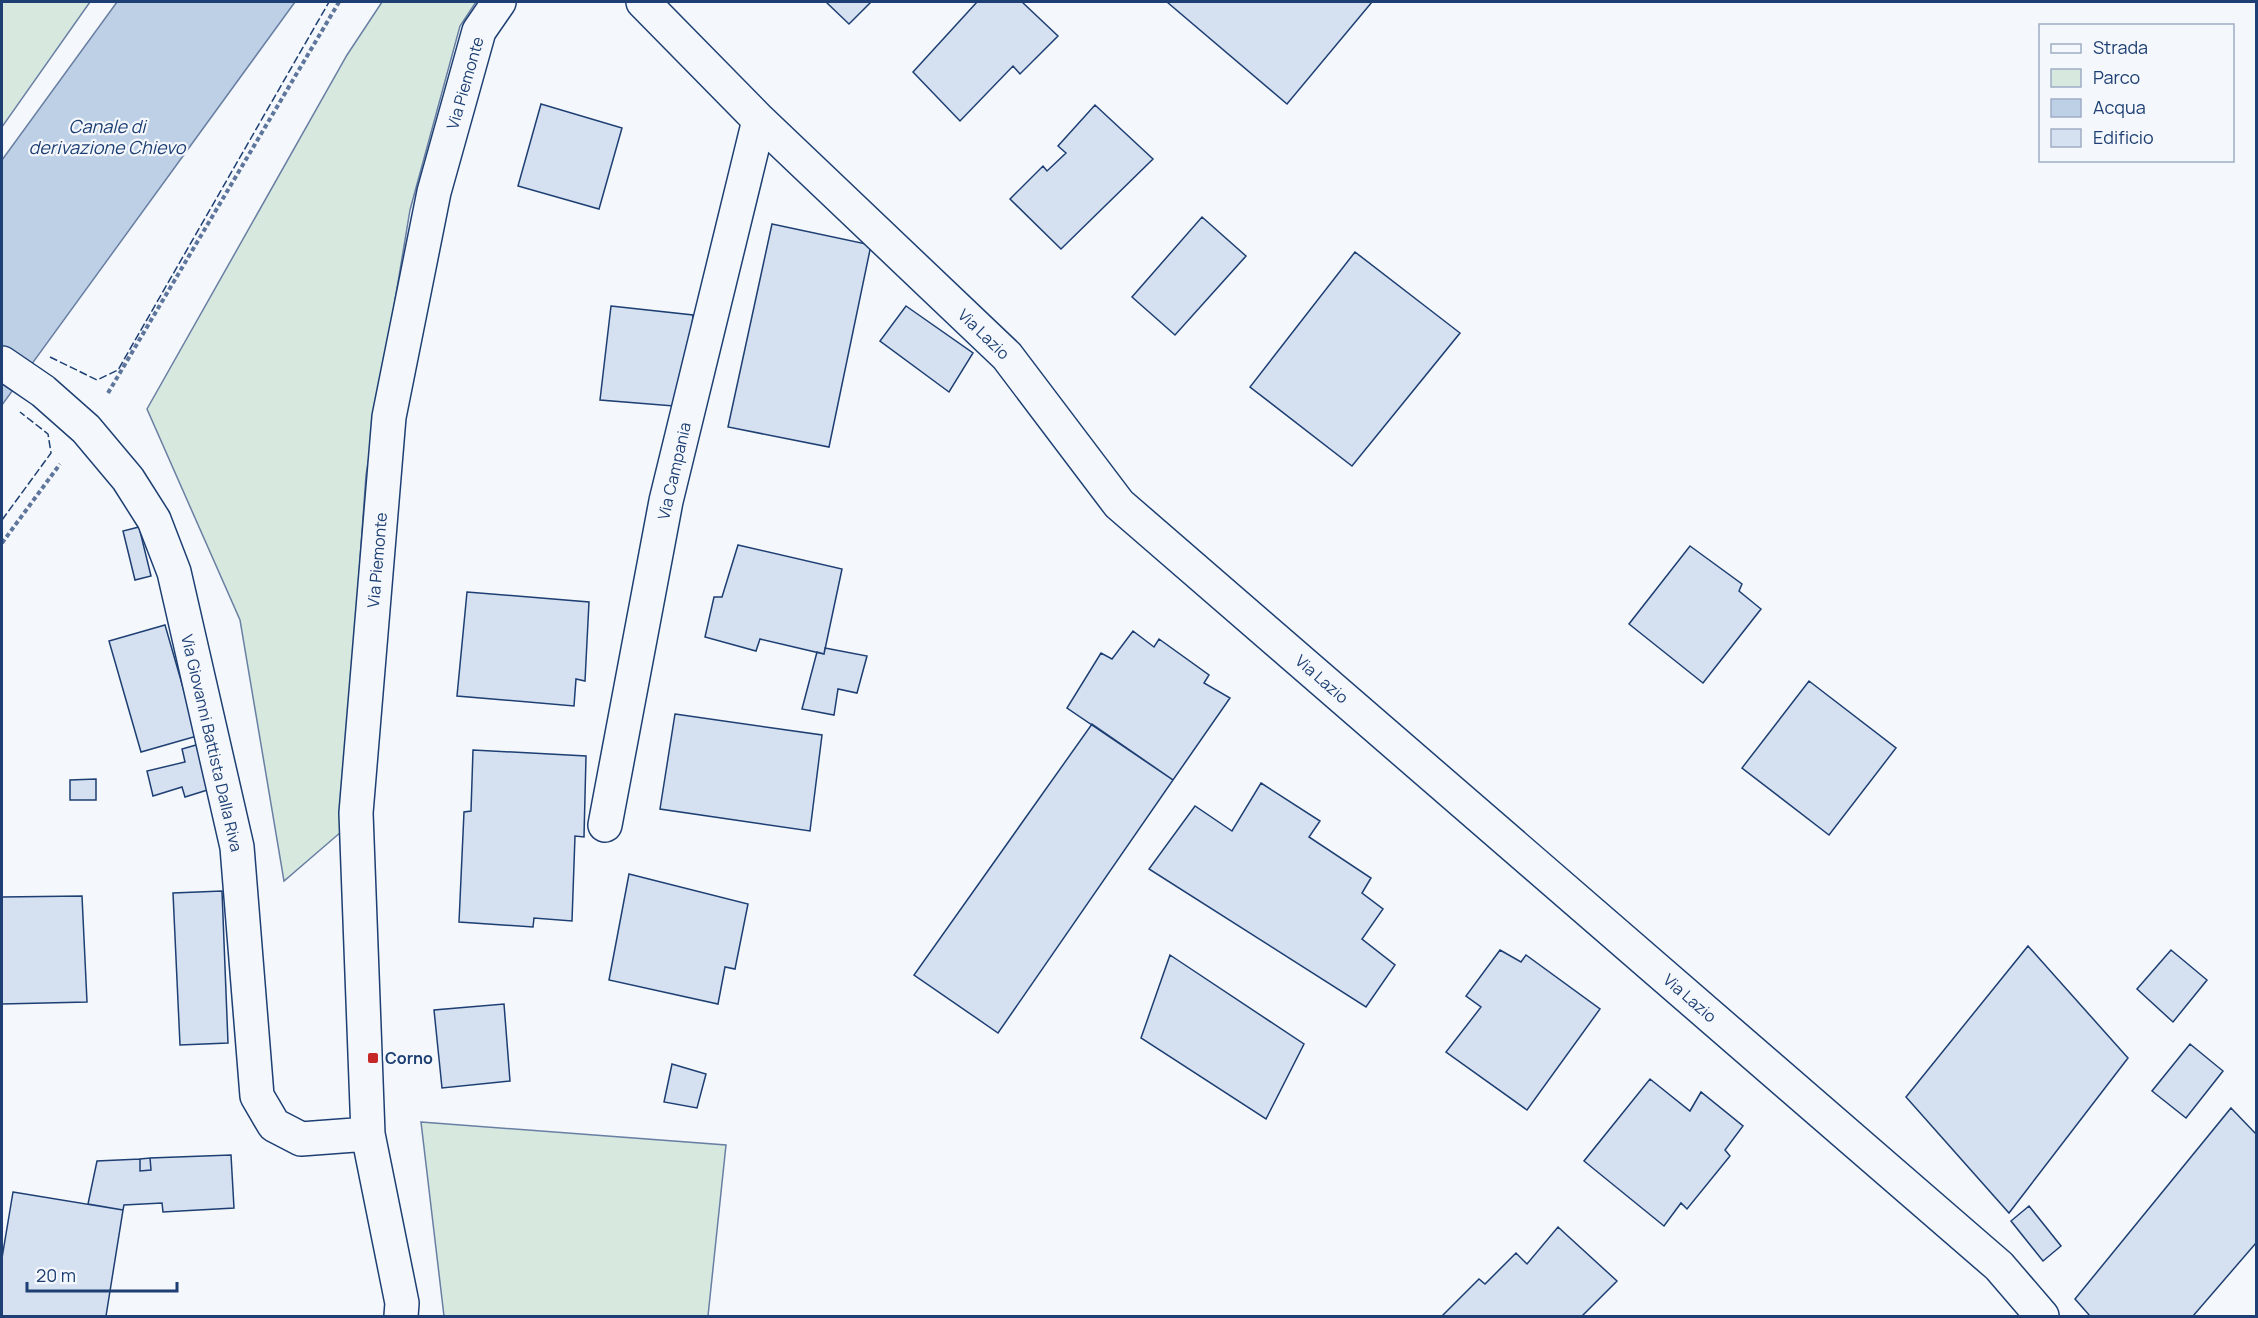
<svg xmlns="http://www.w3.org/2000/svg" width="2258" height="1318" font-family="Manrope,sans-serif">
	<rect width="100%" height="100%" fill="#f4f7fb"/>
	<!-- green -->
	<path fill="#d7e8df" stroke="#687fa3" stroke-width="1.5" d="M 2,2 L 90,2 L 2,127 Z
		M 382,2 L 476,2 L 460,26 L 410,210 L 366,475 L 341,832 L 284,881 L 240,620 L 147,409 L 347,55 Z
		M 421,1122 L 726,1145 L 708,1316 L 444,1316 Z"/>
	<!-- water -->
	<path fill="#bed0e5" stroke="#687fa3" stroke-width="1.5" d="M 117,2 L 295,2 L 2,405 L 2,160 Z"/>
	<!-- building -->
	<path fill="#d5e0f0" stroke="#1d3f73" stroke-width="1.5" d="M 826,2 L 871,2 L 849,24 Z
		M 977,2 L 1022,2 L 1058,36 L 1020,74 L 1013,66 L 960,121 L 913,72 Z
		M 1167,2 L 1372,2 L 1287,104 Z
		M 541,104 L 622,128 L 599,209 L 518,186 Z
		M 1095,105 L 1153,159 L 1061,249 L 1010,199 L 1043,166 L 1047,171 L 1066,153 L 1058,146 Z
		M 1202,217 L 1246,256 L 1175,335 L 1132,297 Z
		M 772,224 L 871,245 L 829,447 L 728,427 Z
		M 1355,252 L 1460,333 L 1352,466 L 1250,387 Z
		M 611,306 L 693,315 L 686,407 L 600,400 Z
		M 906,306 L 973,353 L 949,392 L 880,341 Z
		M 139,527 L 151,576 L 135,580 L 123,531 Z
		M 738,545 L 842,569 L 824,654 L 760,639 L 756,651 L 705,637 L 714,597 L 722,597 Z
		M 1690,546 L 1742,584 L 1739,591 L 1761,609 L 1703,683 L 1629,624 Z
		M 467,592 L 589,602 L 585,681 L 576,679 L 574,706 L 457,696 Z
		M 165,625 L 197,736 L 141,752 L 109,641 Z
		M 1133,631 L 1154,647 L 1159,639 L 1209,675 L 1204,683 L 1230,698 L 1173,780 L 1067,708 L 1101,653 L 1112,659 Z
		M 825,648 L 867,656 L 857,693 L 838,689 L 834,715 L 802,709 L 817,652 L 824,654 Z
		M 1809,681 L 1896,748 L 1829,835 L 1742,768 Z
		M 675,714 L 822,735 L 810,831 L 660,809 Z
		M 1092,724 L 1173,780 L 998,1033 L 914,975 Z
		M 203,743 L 217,787 L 185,797 L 182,787 L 153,796 L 147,771 L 185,762 L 182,749 Z
		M 473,750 L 586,756 L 584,837 L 575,836 L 572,921 L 534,918 L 533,927 L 459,922 L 464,812 L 471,811 Z
		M 96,779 L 96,800 L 70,800 L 70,780 Z
		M 1261,783 L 1320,821 L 1309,837 L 1371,878 L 1362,893 L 1383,909 L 1362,939 L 1395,965 L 1366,1007 L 1149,869 L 1195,806 L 1232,831 Z
		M 629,874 L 748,904 L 735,969 L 725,967 L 718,1004 L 609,980 Z
		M 222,891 L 228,1043 L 180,1045 L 173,893 Z
		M 82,896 L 87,1002 L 2,1004 L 2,897 Z
		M 2028,946 L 2128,1058 L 2009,1213 L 1906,1097 Z
		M 1500,950 L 1521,962 L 1526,955 L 1600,1009 L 1527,1110 L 1446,1052 L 1481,1007 L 1466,996 Z
		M 2171,950 L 2207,980 L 2173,1022 L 2137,989 Z
		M 1170,955 L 1304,1044 L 1266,1119 L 1141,1038 Z
		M 504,1004 L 510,1081 L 442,1088 L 434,1010 Z
		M 2190,1044 L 2223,1071 L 2186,1118 L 2152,1091 Z
		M 672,1064 L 706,1074 L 697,1108 L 664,1102 Z
		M 1650,1079 L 1690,1111 L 1701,1092 L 1743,1126 L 1725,1150 L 1730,1156 L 1687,1209 L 1681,1203 L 1664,1226 L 1584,1161 Z
		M 2231,1108 L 2256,1134 L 2256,1243 L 2193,1316 L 2090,1316 L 2075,1299 Z
		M 231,1155 L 234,1208 L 163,1212 L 162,1203 L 124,1205 L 123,1210 L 88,1204 L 97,1161 L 140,1159 L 140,1171 L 151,1170 L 150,1158 Z
		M 150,1158 L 151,1170 L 140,1171 L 140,1159 Z
		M 13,1192 L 123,1210 L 106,1316 L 2,1316 L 2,1258 Z
		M 2029,1206 L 2061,1246 L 2043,1261 L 2011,1221 Z
		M 1558,1227 L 1617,1281 L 1582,1316 L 1442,1316 L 1479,1279 L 1485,1284 L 1516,1253 L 1527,1264 Z"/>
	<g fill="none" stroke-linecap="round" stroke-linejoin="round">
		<defs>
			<path id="minor" d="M 643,2 L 759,120 L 1007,356 L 1119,504 L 1999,1266 L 2042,1316
				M 2,363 L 43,391 L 86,429 L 128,479 L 154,520 L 174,572 L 237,847 L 257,1096 L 274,1125 L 301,1139 L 368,1134
				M 605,825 L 666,501 L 759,120
				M 401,1316 L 402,1303 L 368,1134 L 356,813 L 389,417 L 434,192 L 479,31 L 499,2"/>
		</defs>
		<!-- minor casing -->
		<use href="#minor" stroke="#1d3f73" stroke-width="36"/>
		<!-- path -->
		<path stroke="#5e769c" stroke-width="4" stroke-dasharray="4.5 3" stroke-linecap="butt" d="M 108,393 L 339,2
			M 2,543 L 60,464"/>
		<!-- minor -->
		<use href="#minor" stroke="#f4f7fb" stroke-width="33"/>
		<!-- fence -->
		<path stroke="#1d3f73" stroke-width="1.5" stroke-dasharray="8 3" stroke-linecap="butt" d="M 50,357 L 97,380 L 118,370 L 329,2
			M 2,520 L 51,453 L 48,434 L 20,412"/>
	</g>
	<!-- markers -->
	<rect fill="#c62828" stroke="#f4f7fb" stroke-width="2" x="367" y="1052" width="12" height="12" rx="3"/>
	<g text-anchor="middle" stroke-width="4.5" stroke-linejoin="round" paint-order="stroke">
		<!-- street labels -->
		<g font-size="16" fill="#1d3f73" stroke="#f4f7fb">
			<text transform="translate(465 83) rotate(-74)" y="6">Via Piemonte</text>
			<text transform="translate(984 334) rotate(44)" y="6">Via Lazio</text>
			<text transform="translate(674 471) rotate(-77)" y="6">Via Campania</text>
			<text transform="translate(377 560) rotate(-85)" y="6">Via Piemonte</text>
			<text transform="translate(1322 679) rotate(41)" y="6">Via Lazio</text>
			<text transform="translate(212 743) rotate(77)" y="6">Via Giovanni Battista Dalla Riva</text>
			<text transform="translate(1690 998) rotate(41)" y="6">Via Lazio</text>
		</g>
		<!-- poi labels -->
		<g font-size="16" font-weight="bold" fill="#1d3f73" stroke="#f4f7fb" text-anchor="start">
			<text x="385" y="1064">Corno</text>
		</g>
		<!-- water labels -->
		<g font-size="18" font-style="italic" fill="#1d3f73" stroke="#f4f7fb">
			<text x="107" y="133">Canale di<tspan x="107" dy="21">derivazione Chievo</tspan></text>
		</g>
	</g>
	<!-- border -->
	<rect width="2258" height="1318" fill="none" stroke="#1d3f73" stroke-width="6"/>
	<!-- legend -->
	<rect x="2039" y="24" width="195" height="138" fill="#f4f7fb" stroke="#9eadc5" stroke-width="1.5"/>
	<rect x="2051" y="44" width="30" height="9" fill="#f4f7fb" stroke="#9eadc5" stroke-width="1.5"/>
	<text x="2093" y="54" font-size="18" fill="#1d3f73">Strada</text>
	<rect x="2051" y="69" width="30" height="18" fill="#d7e8df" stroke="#9eadc5" stroke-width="1.5"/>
	<text x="2093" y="84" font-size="18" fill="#1d3f73">Parco</text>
	<rect x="2051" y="99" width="30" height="18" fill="#bed0e5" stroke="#9eadc5" stroke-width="1.5"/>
	<text x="2093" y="114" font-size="18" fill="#1d3f73">Acqua</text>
	<rect x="2051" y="129" width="30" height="18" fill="#d5e0f0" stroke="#9eadc5" stroke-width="1.5"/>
	<text x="2093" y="144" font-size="18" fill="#1d3f73">Edificio</text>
	<!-- scale -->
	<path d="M27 1282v9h150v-9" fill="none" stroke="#1d3f73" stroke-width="3"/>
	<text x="36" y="1282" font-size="18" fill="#1d3f73" stroke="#f4f7fb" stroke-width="4.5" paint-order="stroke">20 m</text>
</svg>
